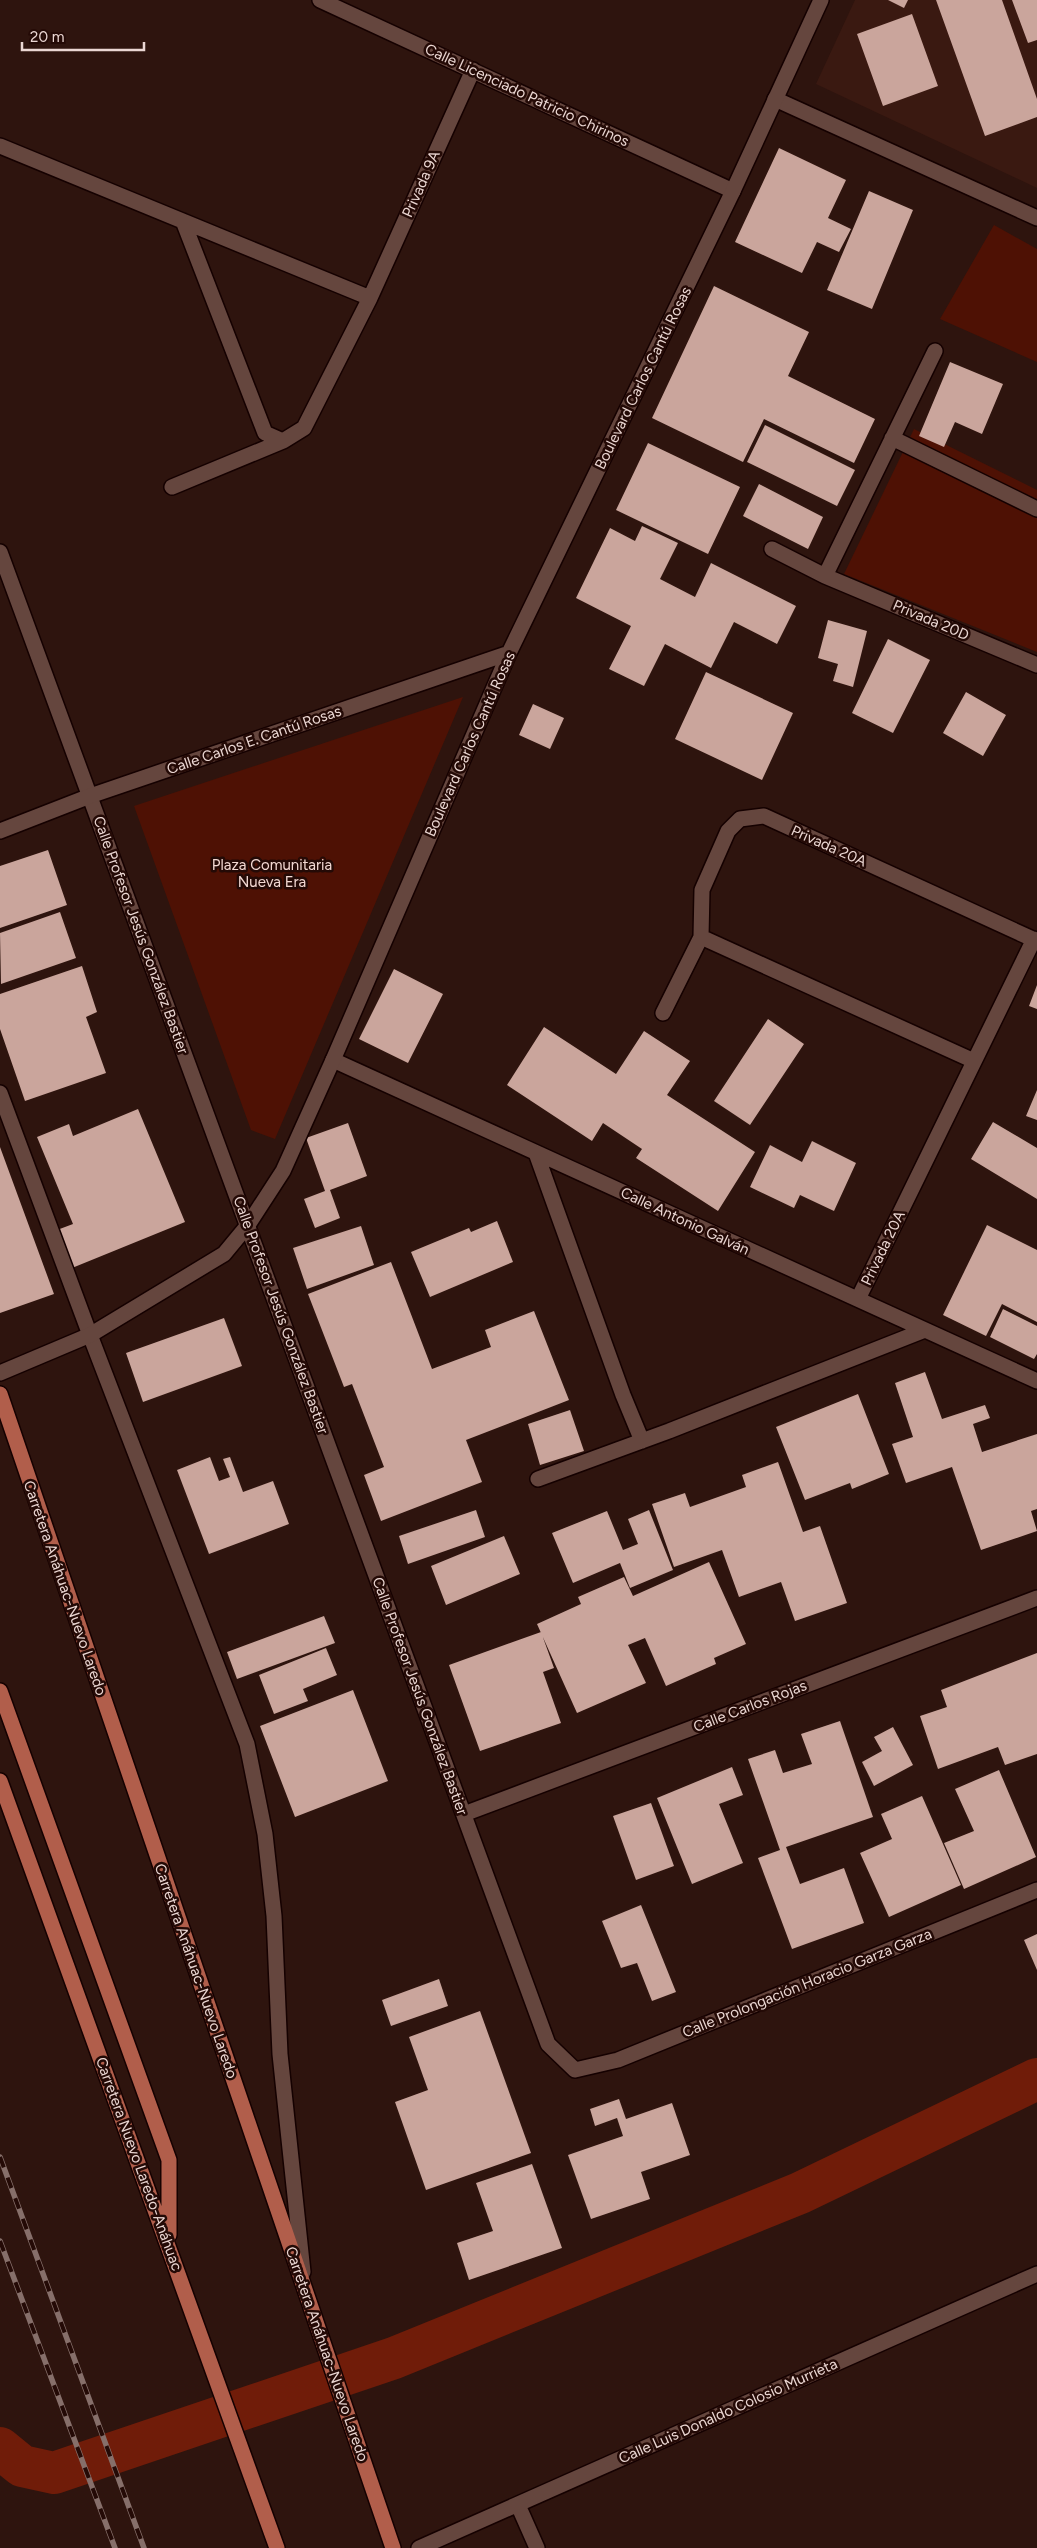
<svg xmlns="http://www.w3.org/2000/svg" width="1037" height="2548" font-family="Figtree,sans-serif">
	<rect width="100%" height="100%" fill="#2e140e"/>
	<!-- built -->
	<path fill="#3a1911" d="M 855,0 L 1037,0 L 1037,188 L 816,84 Z"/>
	<!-- green -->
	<path fill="#4e1104" d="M 994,225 L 1037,249 L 1037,362 L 940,319 Z
		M 914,429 L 1037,490 L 1037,652 L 844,574 Z
		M 463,697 L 275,1139 L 251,1130 L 134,806 Z"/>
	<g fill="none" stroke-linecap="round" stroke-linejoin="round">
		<!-- canal -->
		<path stroke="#701c09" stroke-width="42" d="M 0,2448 L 22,2466 L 54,2473 L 394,2358 L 800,2193 L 1037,2079"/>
	</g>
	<!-- building -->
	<path fill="#caa59c" d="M 888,0 L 908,0 L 904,8 Z
		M 936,0 L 1002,0 L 1037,99 L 1037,117 L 985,136 Z
		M 1012,0 L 1037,0 L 1037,40 L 1028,43 Z
		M 912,14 L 938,86 L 883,106 L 857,34 Z
		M 779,148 L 846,180 L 828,218 L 851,229 L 839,252 L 817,242 L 802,273 L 735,242 Z
		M 869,191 L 913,210 L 872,309 L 827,290 Z
		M 714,286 L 809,332 L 788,376 L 875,419 L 854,463 L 764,419 L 743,462 L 652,418 Z
		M 950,362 L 1003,384 L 982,434 L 955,422 L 944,447 L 919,436 Z
		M 765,425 L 855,470 L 837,506 L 747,462 Z
		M 648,443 L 740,487 L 708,554 L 616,510 Z
		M 759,484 L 823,517 L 808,549 L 743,516 Z
		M 642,526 L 678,543 L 660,579 L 695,597 L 711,563 L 796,606 L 777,644 L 734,622 L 711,668 L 665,644 L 644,686 L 609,669 L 631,626 L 576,598 L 610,528 L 635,541 Z
		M 828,620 L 867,631 L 853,687 L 833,681 L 838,664 L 818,658 Z
		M 888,639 L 930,660 L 893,733 L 852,713 Z
		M 706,672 L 793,713 L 762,780 L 675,739 Z
		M 966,692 L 1006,715 L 983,756 L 943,733 Z
		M 533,704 L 564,718 L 550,749 L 519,735 Z
		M 48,850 L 67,905 L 0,928 L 0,866 Z
		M 60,912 L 76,958 L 1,984 L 0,933 Z
		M 82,966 L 97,1012 L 86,1017 L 106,1073 L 25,1101 L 0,1029 L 0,994 Z
		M 394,969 L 443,994 L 408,1063 L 359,1039 Z
		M 1037,985 L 1037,1009 L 1029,1006 Z
		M 768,1019 L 804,1044 L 750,1125 L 714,1101 Z
		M 544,1027 L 616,1074 L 644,1031 L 690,1061 L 667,1095 L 755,1152 L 718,1211 L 636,1158 L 642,1149 L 603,1123 L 592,1141 L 507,1085 Z
		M 1037,1090 L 1037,1120 L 1026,1116 Z
		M 138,1109 L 185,1222 L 72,1268 L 57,1230 L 73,1224 L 37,1137 L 69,1124 L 73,1136 Z
		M 993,1122 L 1037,1148 L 1037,1199 L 971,1159 Z
		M 348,1123 L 367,1176 L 330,1190 L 340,1218 L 315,1228 L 304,1199 L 325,1191 L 306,1138 Z
		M 812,1141 L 856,1163 L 834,1211 L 800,1195 L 794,1208 L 750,1187 L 770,1145 L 802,1162 Z
		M 0,1147 L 54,1294 L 0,1313 Z
		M 497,1221 L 513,1262 L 430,1297 L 411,1252 L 469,1228 L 471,1232 Z
		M 987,1225 L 1037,1250 L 1037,1322 L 1002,1304 L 986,1336 L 943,1315 Z
		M 361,1226 L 374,1265 L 307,1289 L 293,1248 Z
		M 391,1262 L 432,1369 L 491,1347 L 485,1330 L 534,1311 L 569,1400 L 466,1440 L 482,1482 L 381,1521 L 364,1475 L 384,1467 L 352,1384 L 344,1387 L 308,1294 Z
		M 1003,1309 L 1037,1326 L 1037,1354 L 1034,1359 L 990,1337 Z
		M 224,1318 L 242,1366 L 143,1402 L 126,1353 Z
		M 925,1372 L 942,1419 L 985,1405 L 990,1418 L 973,1424 L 982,1452 L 1037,1434 L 1037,1509 L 1031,1511 L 1037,1531 L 981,1550 L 952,1467 L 906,1483 L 892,1444 L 913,1437 L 895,1383 Z
		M 858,1394 L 889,1474 L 852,1489 L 850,1483 L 805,1500 L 776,1427 Z
		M 570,1410 L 584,1451 L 540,1465 L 528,1424 Z
		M 210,1457 L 219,1481 L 230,1477 L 223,1459 L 230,1457 L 243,1492 L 273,1481 L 289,1524 L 209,1554 L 177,1470 Z
		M 778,1462 L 803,1532 L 820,1526 L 847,1603 L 795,1621 L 781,1582 L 739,1597 L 722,1550 L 674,1567 L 652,1504 L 685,1493 L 690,1507 L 746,1487 L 742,1475 Z
		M 476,1510 L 485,1537 L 408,1564 L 399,1536 Z
		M 649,1510 L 673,1570 L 630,1588 L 620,1563 L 573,1583 L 552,1533 L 607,1511 L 623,1550 L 638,1544 L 628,1519 Z
		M 504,1536 L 520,1574 L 446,1605 L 431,1566 Z
		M 709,1562 L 746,1644 L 714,1658 L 716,1664 L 666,1686 L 645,1638 L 628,1645 L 646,1683 L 577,1713 L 537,1624 L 581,1604 L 578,1597 L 624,1577 L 633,1596 Z
		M 324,1616 L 335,1643 L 237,1679 L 227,1652 Z
		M 541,1632 L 554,1668 L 543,1672 L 561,1723 L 480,1751 L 449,1665 Z
		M 326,1648 L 337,1675 L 303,1689 L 308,1701 L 274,1714 L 259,1675 Z
		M 1037,1653 L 1037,1754 L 1005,1765 L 998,1747 L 938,1769 L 920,1716 L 947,1707 L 941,1690 Z
		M 353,1690 L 388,1781 L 295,1817 L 260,1726 Z
		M 840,1721 L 873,1817 L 786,1847 L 800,1884 L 844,1868 L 864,1923 L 792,1949 L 758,1858 L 780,1850 L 748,1759 L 775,1750 L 783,1773 L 812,1764 L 801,1734 Z
		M 893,1727 L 913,1765 L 874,1786 L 862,1762 L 882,1751 L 874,1737 Z
		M 732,1767 L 743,1795 L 719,1804 L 743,1863 L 692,1884 L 657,1798 Z
		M 999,1770 L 1036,1857 L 964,1889 L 944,1843 L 974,1831 L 955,1789 Z
		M 922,1796 L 961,1885 L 889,1917 L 860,1853 L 892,1839 L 881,1814 Z
		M 651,1803 L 674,1866 L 636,1880 L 613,1816 Z
		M 641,1905 L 676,1992 L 652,2001 L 637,1963 L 621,1968 L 602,1921 Z
		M 1037,1934 L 1037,1970 L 1024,1940 Z
		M 439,1979 L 448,2006 L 391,2026 L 382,2000 Z
		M 480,2011 L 531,2153 L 426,2190 L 395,2102 L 428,2090 L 409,2037 Z
		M 619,2099 L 626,2119 L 672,2103 L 690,2155 L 641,2172 L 650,2199 L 591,2219 L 568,2155 L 623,2136 L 617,2118 L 595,2126 L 590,2109 Z
		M 532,2164 L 562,2248 L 469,2280 L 457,2243 L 493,2231 L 476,2183 Z"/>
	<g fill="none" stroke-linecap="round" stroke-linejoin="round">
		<defs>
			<path id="service" d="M 0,1093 L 90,1335"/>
			<path id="minor" d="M 320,0 L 733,191
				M 775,99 L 1037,218
				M 0,146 L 370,298
				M 183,221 L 265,433 L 283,441
				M 892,438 L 1037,509
				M 172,487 L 283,441 L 304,428 L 370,298 L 473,70
				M 772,549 L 825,576 L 1037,665
				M 0,552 L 548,2044 L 575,2070 L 618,2060 L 1037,1890
				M 825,576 L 935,351
				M 701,937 L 974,1061
				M 663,1013 L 701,937 L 702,890 L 728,831 L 740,819 L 764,816 L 1037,941
				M 333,1060 L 1037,1381
				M 536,1153 L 623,1395 L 642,1441
				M 858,1299 L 1034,939
				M 90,1335 L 247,1744 L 265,1834 L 274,1916 L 280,2054 L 303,2272
				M 538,1479 L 669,1431 L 925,1330
				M 464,1814 L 1037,1598
				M 518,2505 L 537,2548
				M 419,2548 L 1037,2274"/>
			<path id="tertiary" d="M 0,831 L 90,796 L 509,653
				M 0,1373 L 90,1335 L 224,1254 L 248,1225 L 283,1171 L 333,1060 L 509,653 L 733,191 L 821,0"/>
			<path id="primary" d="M 0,1394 L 393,2548
				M 0,1691 L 169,2160 L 169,2235
				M 0,1781 L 277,2548"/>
		</defs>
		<!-- service casing -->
		<use href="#service" stroke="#150100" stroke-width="18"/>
		<!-- minor casing -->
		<use href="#minor" stroke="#150100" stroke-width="18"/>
		<!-- tertiary casing -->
		<use href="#tertiary" stroke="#150100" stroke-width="18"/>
		<!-- primary casing -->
		<use href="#primary" stroke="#150100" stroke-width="18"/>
		<!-- service -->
		<use href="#service" stroke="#65463e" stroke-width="15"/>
		<!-- minor -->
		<use href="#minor" stroke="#65463e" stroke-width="15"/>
		<!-- tertiary -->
		<use href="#tertiary" stroke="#65463e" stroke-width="15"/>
		<!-- primary -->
		<use href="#primary" stroke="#b15e4b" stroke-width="15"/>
		<defs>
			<path id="rail" d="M 0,2157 L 144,2548
				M 0,2241 L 115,2548"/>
		</defs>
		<!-- rail casing -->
		<use href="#rail" stroke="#866f6a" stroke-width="5.5"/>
		<!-- rail -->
		<use href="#rail" stroke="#240a06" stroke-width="4" stroke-dasharray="11" stroke-linecap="butt"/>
	</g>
	<g text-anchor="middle" stroke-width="5" stroke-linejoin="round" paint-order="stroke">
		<!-- street labels -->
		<g font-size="15" fill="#ebd7d3" stroke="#240a06">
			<text transform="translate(527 95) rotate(25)" y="5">Calle Licenciado Patricio Chirinos</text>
			<text transform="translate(421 184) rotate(-66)" y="5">Privada 9A</text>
			<text transform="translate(643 378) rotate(-64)" y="5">Boulevard Carlos Cantú Rosas</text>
			<text transform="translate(931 620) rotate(23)" y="5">Privada 20D</text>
			<text transform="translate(254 740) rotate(-19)" y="5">Calle Carlos E. Cantú Rosas</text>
			<text transform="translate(470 744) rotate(-66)" y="5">Boulevard Carlos Cantú Rosas</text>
			<text transform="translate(829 846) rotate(24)" y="5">Privada 20A</text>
			<text transform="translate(141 935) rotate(70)" y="5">Calle Profesor Jesús González Bastier</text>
			<text transform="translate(685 1221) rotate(25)" y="5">Calle Antonio Galván</text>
			<text transform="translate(883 1248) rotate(-64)" y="5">Privada 20A</text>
			<text transform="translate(281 1315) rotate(70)" y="5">Calle Profesor Jesús González Bastier</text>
			<text transform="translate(65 1588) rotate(71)" y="5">Carretera Anáhuac-Nuevo Laredo</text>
			<text transform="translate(420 1696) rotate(70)" y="5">Calle Profesor Jesús González Bastier</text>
			<text transform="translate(750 1706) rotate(-21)" y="5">Calle Carlos Rojas</text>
			<text transform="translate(196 1971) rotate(71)" y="5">Carretera Anáhuac-Nuevo Laredo</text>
			<text transform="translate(807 1983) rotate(-22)" y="5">Calle Prolongación Horacio Garza Garza</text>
			<text transform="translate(139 2164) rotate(70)" y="5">Carretera Nuevo Laredo-Anáhuac</text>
			<text transform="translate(327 2354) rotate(71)" y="5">Carretera Anáhuac-Nuevo Laredo</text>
			<text transform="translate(728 2411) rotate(-24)" y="5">Calle Luis Donaldo Colosio Murrieta</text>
		</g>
		<!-- park labels -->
		<g font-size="15" fill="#f3d9d3" stroke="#240a06">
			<text x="272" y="870">Plaza Comunitaria<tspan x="272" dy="17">Nueva Era</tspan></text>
		</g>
	</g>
	<!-- scale -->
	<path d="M22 42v8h122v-8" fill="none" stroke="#ebd7d3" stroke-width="2.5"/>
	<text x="30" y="42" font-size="15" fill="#ebd7d3" stroke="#240a06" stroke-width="4" paint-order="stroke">20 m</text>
</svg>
